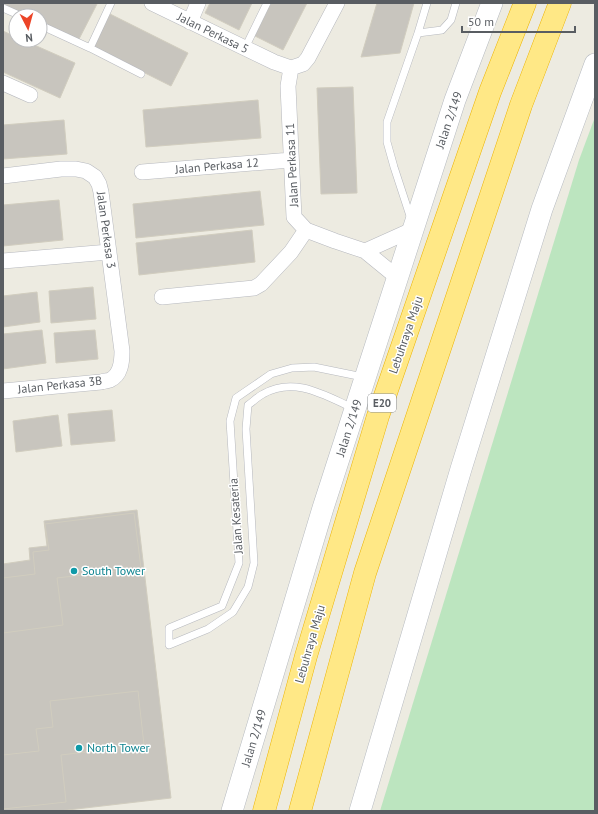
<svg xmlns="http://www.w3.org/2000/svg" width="598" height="814" font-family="'PT Sans',sans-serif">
	<rect width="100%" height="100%" fill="#edebe1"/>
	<!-- green -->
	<path fill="#bce5bf" d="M 595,117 L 595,811 L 380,811 L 579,160 Z"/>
	<!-- building -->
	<path fill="#c8c5be" stroke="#d1cdbf" d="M 3,3 L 95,3 L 97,4 L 78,41 L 40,23 L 40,16 L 26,16 L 3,4 Z
		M 210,3 L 252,3 L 239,30 L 205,13 Z
		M 271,3 L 307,3 L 283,50 L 255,36 Z
		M 377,3 L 414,3 L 400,53 L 361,57 Z
		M 110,14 L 188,53 L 171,86 L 93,47 Z
		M 3,31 L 16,37 L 16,40 L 23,40 L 75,63 L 60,98 L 3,72 Z
		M 353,87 L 357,193 L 321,194 L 317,88 Z
		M 258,100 L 261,138 L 146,147 L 143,110 Z
		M 64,120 L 67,154 L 3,159 L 3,125 Z
		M 260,191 L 264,225 L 136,238 L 133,204 Z
		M 59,200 L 63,240 L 3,246 L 3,205 Z
		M 252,230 L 255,262 L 139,275 L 136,243 Z
		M 93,287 L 96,319 L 51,323 L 49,291 Z
		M 37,292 L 40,322 L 3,327 L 3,296 Z
		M 42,330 L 46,363 L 3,369 L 3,334 Z
		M 95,330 L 98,359 L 56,363 L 54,333 Z
		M 112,410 L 115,441 L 71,445 L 68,414 Z
		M 58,415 L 62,446 L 16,452 L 13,421 Z
		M 137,510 L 171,798 L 59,811 L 3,811 L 3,564 L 30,560 L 29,548 L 47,546 L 44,521 Z
		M 134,513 L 141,568 L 57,578 L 63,625 L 3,633 L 3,578 L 35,574 L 33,552 L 49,550 L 45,524 Z
		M 138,691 L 144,745 L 61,755 L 66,802 L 3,809 L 3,755 L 39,751 L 36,729 L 53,727 L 50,701 Z"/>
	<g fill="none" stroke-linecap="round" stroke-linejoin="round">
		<defs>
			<path id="lane" d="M 3,8 L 21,16
				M 40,25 L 90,48 L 141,74
				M 418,33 L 427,3
				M 90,48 L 111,3
				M 245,48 L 267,3
				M 411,219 L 394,167 L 387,142 L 387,122 L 418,33 L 442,30 L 451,20 L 456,3
				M 353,408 C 324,395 294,376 263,394 C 257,397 253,402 248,405 L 246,429 L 254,563 L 248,587 L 233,612 L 208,629 L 169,645 L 169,628 L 222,606 L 239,563 L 230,421 L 236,398 L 271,374 L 292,368 L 314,367 L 363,377"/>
			<path id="street" d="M 152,3 L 274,62 L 291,68
				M 337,3 L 308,58 L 303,64 L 291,68 L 288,86 L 294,217 L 306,230 L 335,241 L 365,251
				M 190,22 L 198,3
				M 3,83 L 30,95
				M 142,172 L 291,160
				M 3,176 L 61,169 L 76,169 L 86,171 L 95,177 L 99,184 L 101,192 L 122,351 C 122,362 121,375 110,380 C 107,381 104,381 101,382 L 3,391
				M 3,261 L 109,252
				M 398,278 L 365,251 L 414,229
				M 162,297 L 254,288 L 261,284 L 291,252 L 306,230"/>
			<path id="secondary" d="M 232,811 L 323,508 L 455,100 L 492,3
				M 360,811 L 461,469 L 542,209 L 595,64"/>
			<path id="highway" d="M 264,811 L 306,656 L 378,416 L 490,92 L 525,3
				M 300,811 L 365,573 L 521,105 L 560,3"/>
		</defs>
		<!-- lane casing -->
		<use href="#lane" stroke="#b6b8be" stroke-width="8"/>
		<!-- street casing -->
		<use href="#street" stroke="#b6b8be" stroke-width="16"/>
		<!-- secondary casing -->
		<use href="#secondary" stroke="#b6bac0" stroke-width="22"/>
		<!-- highway casing -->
		<use href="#highway" stroke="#edb400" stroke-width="23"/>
		<!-- lane -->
		<use href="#lane" stroke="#fff" stroke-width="7"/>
		<!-- street -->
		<use href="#street" stroke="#fff" stroke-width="15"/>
		<!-- secondary -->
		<use href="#secondary" stroke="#fff" stroke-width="21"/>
		<!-- highway -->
		<use href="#highway" stroke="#ffe886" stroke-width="22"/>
	</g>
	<!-- markers -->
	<g fill="#0f9aa8" stroke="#fff" stroke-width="1.5">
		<circle cx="74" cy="571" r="4"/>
		<circle cx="79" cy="748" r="4"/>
	</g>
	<g text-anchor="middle" stroke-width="3" stroke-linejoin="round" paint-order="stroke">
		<!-- shield labels -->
		<rect fill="#fff" stroke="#8b8e91" stroke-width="1" x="368" y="394" width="28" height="18" rx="3"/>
		<g font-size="11" font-weight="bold" fill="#595d62">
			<text x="382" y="407">E20</text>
		</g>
		<!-- street labels -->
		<g font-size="12" fill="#595d62" stroke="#fff">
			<text transform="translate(213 33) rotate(26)" y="4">Jalan Perkasa 5</text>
			<text transform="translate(449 120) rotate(-71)" y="4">Jalan 2/149</text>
			<text transform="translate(292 165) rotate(-93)" y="4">Jalan Perkasa 11</text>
			<text transform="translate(217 166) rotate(-5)" y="4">Jalan Perkasa 12</text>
			<text transform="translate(106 230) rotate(82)" y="4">Jalan Perkasa 3</text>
			<text transform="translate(406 335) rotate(-71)" y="4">Lebuhraya Maju</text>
			<text transform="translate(60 385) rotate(-6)" y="4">Jalan Perkasa 3B</text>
			<text transform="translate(349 428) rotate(-72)" y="4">Jalan 2/149</text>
			<text transform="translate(236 516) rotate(-94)" y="4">Jalan Kesateria</text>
			<text transform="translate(310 644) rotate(-74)" y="4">Lebuhraya Maju</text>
			<text transform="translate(254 738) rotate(-73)" y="4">Jalan 2/149</text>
		</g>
		<!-- culture labels -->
		<g font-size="12" fill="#0d838f" stroke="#fff" text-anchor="start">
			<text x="82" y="575">South Tower</text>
			<text x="87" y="752">North Tower</text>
		</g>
	</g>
	<!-- border -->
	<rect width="598" height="814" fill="none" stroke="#595d62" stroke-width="8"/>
	<!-- north arrow -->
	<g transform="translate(28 28) rotate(174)"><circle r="19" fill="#ffffff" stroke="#bdbec0"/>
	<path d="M0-3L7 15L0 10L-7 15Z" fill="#ec4427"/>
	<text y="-6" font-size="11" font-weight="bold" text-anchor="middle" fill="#595d62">N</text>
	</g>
	<!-- scale -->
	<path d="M462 26v6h113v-6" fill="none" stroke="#595d62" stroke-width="2"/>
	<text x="468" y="26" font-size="12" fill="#595d62" stroke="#ffffff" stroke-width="3" paint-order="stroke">50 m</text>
</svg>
